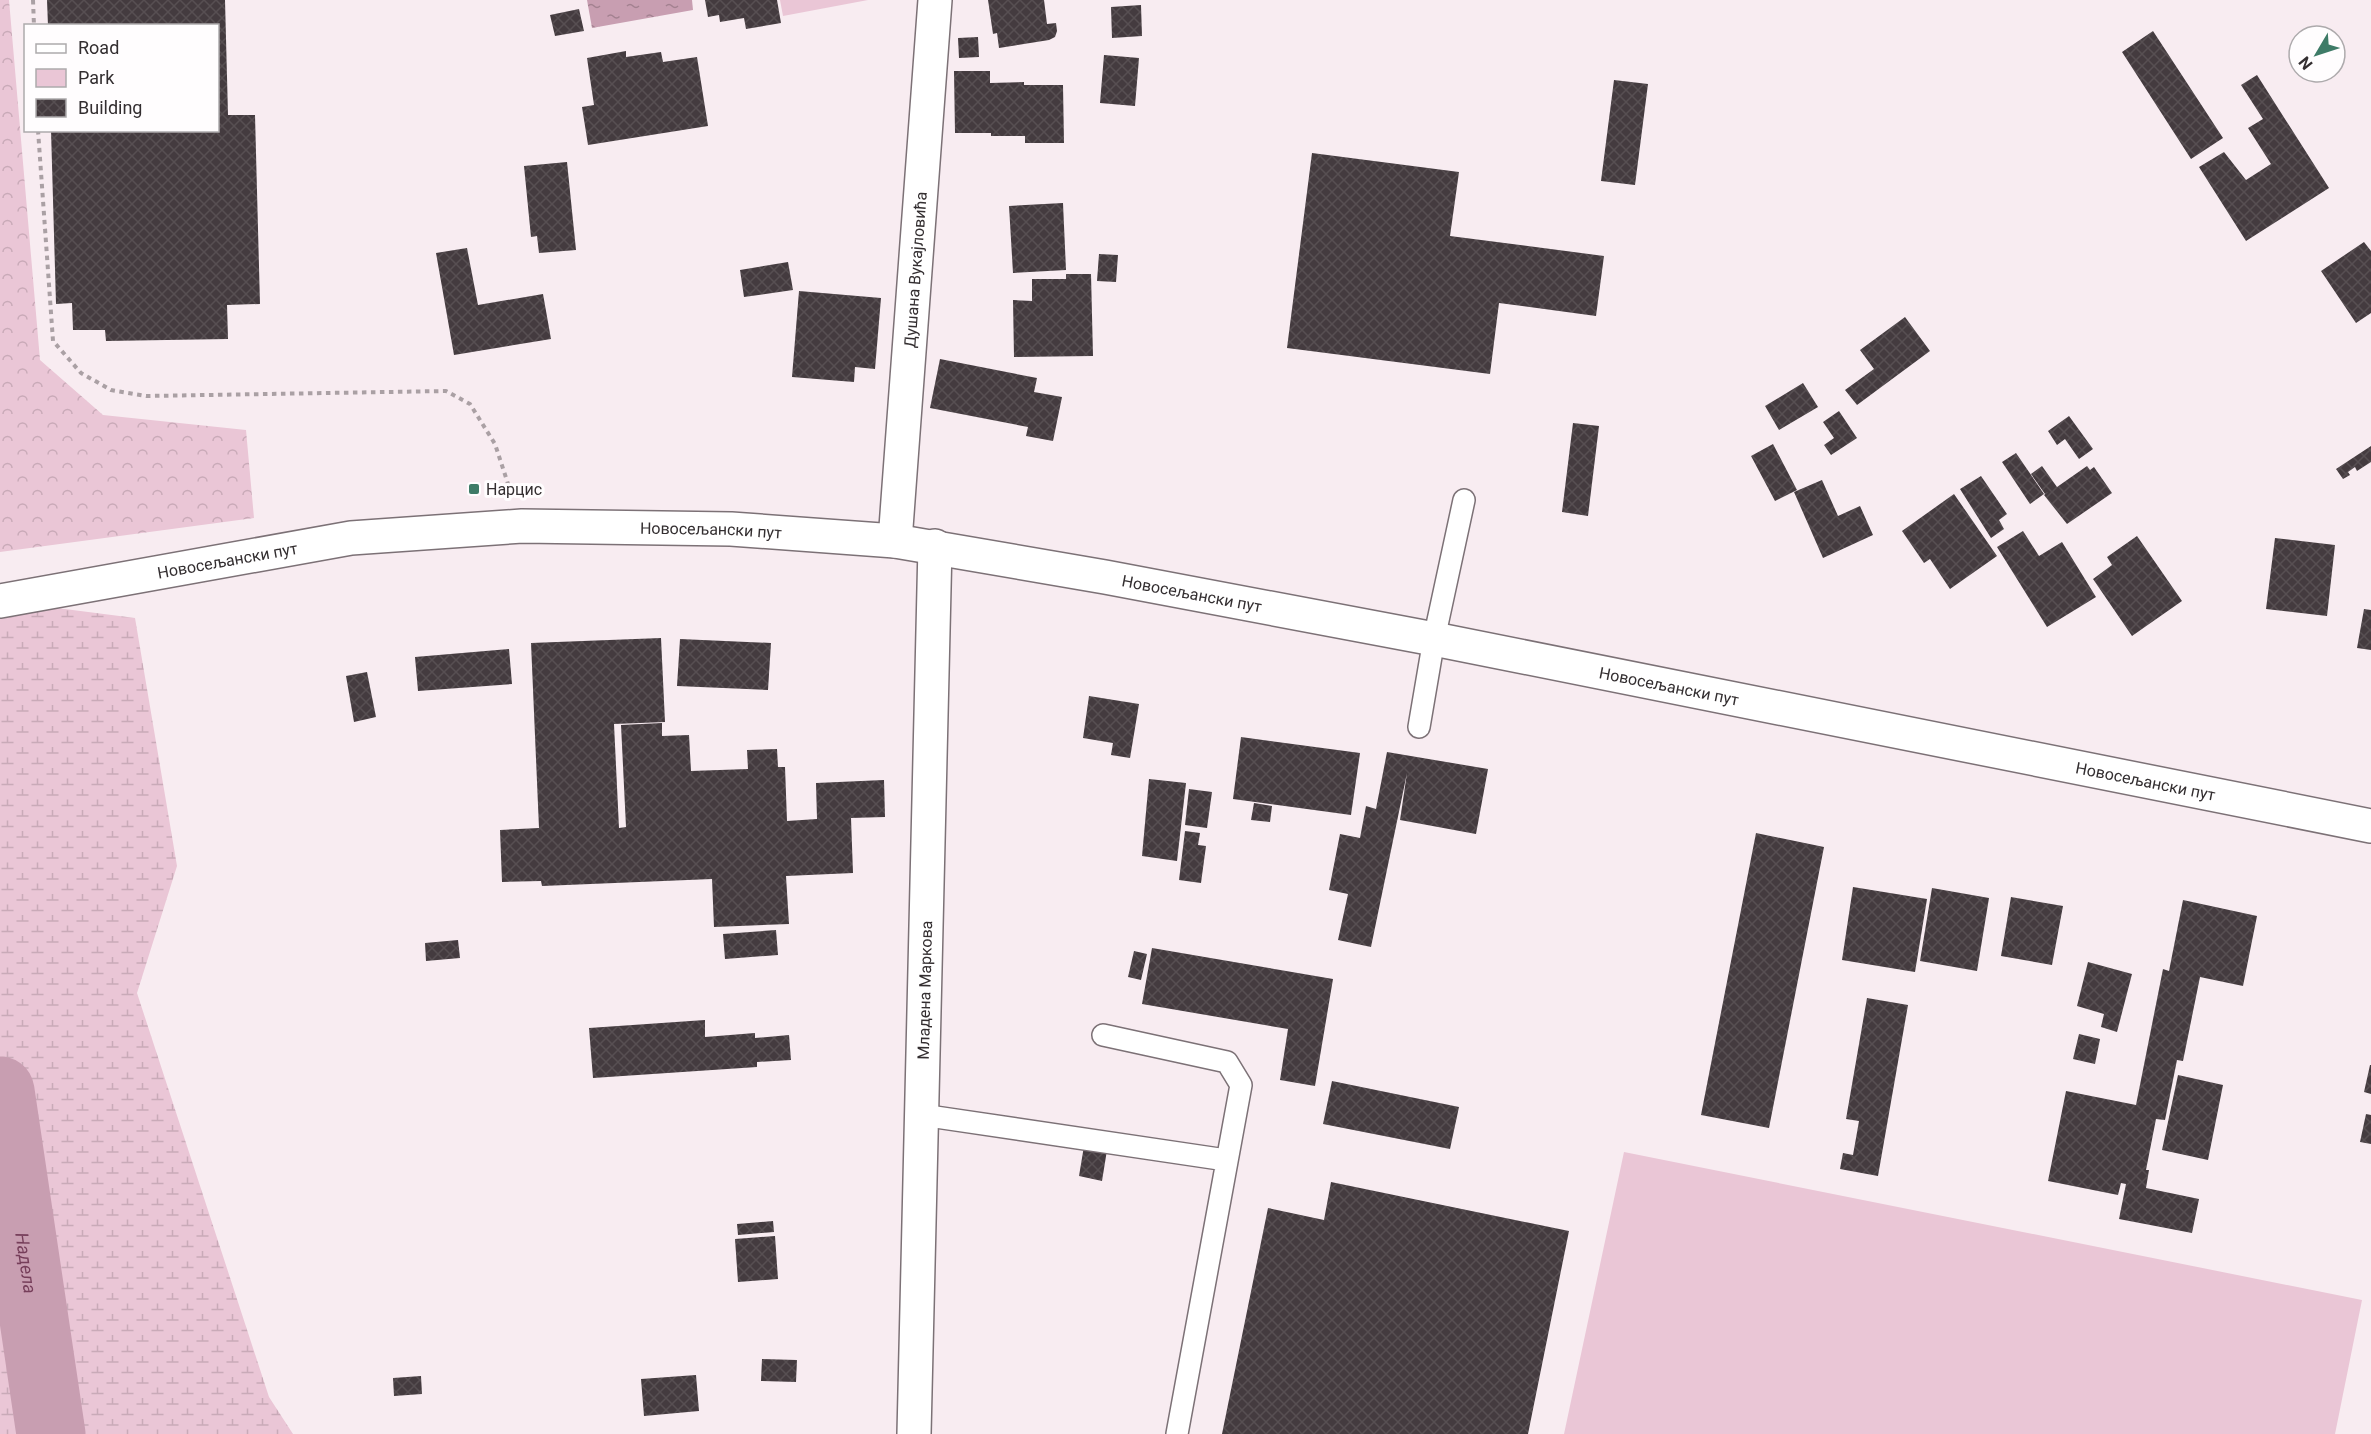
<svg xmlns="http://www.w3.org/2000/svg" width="2371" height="1434" font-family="Roboto,sans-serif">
	<defs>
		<pattern id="forest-crowns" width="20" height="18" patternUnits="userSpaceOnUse" patternTransform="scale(1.5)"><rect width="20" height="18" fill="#eac6d6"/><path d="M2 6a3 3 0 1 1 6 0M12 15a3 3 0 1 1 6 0" fill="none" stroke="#c9aab8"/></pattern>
		<pattern id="wetland-marsh" width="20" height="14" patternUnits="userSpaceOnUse" patternTransform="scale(1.5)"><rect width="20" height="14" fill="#eac6d6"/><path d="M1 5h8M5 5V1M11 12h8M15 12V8" fill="none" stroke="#c9aab8"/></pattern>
		<pattern id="water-ripples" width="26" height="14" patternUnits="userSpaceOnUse" patternTransform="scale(1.5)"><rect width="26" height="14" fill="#c89eb1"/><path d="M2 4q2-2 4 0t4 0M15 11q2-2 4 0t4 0" fill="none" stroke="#a38190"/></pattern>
		<pattern id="building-cross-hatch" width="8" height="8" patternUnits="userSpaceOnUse" patternTransform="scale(1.5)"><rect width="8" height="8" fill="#443b3f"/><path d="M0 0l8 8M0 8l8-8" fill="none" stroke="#574f52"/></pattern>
	</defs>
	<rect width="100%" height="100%" fill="#f8ecf1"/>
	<!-- green -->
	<path fill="#eac6d6" d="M 780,0 L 868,0 L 783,16 Z
		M 1624,1152 L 2362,1300 L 2335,1434 L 1564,1434 Z"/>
	<!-- forest -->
	<path fill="url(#forest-crowns)" d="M 0,0 L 9,0 L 40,360 L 103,415 L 246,430 L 254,518 L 0,552 Z"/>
	<!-- wetland -->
	<path fill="url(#wetland-marsh)" d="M 57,608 L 135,618 L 177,866 L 137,993 L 269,1397 L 293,1434 L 0,1434 L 0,619 Z"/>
	<!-- water -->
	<path fill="url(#water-ripples)" d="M 587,0 L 692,0 L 693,10 L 592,28 Z"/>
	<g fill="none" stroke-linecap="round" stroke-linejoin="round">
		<!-- river -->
		<path stroke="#c89eb1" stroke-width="69" id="s1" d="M 0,1091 L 51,1434"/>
	</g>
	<!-- building -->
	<path fill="url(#building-cross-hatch)" d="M 47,0 L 225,0 L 228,115 L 255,115 L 260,304 L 227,305 L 228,339 L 106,341 L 105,330 L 73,330 L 72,303 L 56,304 L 51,130 L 218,130 L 218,26 L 48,26 Z
		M 705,0 L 777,0 L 781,23 L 746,29 L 744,18 L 720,22 L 719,15 L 708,17 Z
		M 988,0 L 1044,0 L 1047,24 L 1056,23 L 1057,31 L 1055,37 L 1049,40 L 999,48 L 997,33 L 993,34 Z
		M 1141,5 L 1142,36 L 1112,38 L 1111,7 Z
		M 579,9 L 584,31 L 555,36 L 550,15 Z
		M 2153,31 L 2223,138 L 2191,159 L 2122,52 Z
		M 978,37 L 979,57 L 959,58 L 958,38 Z
		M 626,51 L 626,57 L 661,52 L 663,62 L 697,57 L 708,126 L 588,145 L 582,107 L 594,105 L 587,58 Z
		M 1104,55 L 1139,58 L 1135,106 L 1100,103 Z
		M 954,71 L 990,71 L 990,83 L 1024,82 L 1024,85 L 1063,85 L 1064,143 L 1025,143 L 1025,136 L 991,136 L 991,133 L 955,133 Z
		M 2257,75 L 2329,188 L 2246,241 L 2199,167 L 2224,152 L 2246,180 L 2271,164 L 2248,128 L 2263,119 L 2241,85 Z
		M 1614,80 L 1648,84 L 1635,185 L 1601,181 Z
		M 1312,153 L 1459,172 L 1450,236 L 1604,256 L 1596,316 L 1499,303 L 1490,374 L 1287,348 Z
		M 567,162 L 576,250 L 539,253 L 537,236 L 531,237 L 524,166 Z
		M 1063,203 L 1066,270 L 1013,273 L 1009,206 Z
		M 2364,242 L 2371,251 L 2371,313 L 2356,323 L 2321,271 Z
		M 467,248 L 478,305 L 543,294 L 551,339 L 454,355 L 436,253 Z
		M 1099,254 L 1118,255 L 1116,282 L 1097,281 Z
		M 788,262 L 793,290 L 744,297 L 740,270 Z
		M 1066,274 L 1091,274 L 1093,356 L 1014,357 L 1013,300 L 1032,301 L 1032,279 L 1066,279 Z
		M 799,291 L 881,298 L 875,369 L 855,367 L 854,382 L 792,377 Z
		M 1905,317 L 1930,351 L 1857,405 L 1845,390 L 1874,369 L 1860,350 Z
		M 940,359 L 1037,378 L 1034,392 L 1062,397 L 1053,441 L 1026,436 L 1028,427 L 930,408 Z
		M 1803,383 L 1818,407 L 1779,430 L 1765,406 Z
		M 1839,411 L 1857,438 L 1831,455 L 1824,445 L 1834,438 L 1823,422 Z
		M 2069,416 L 2093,449 L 2079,459 L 2065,439 L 2057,445 L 2048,431 Z
		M 1573,423 L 1599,426 L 1588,516 L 1562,512 Z
		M 1773,444 L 1797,490 L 1775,501 L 1751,456 Z
		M 2371,446 L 2371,462 L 2357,471 L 2355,467 L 2348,472 L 2350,475 L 2343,479 L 2336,469 Z
		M 2016,453 L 2044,494 L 2030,504 L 2002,462 Z
		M 2042,466 L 2057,487 L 2087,466 L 2090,470 L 2094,467 L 2112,493 L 2067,524 L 2044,495 L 2049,491 L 2045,494 L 2031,474 Z
		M 1981,476 L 2007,514 L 1999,520 L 2004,529 L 1991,538 L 1960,489 Z
		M 1822,480 L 1838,516 L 1860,506 L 1873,535 L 1823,558 L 1794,492 Z
		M 1954,494 L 1997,556 L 1950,589 L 1930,559 L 1924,563 L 1902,531 Z
		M 2023,531 L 2039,556 L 2062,542 L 2096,597 L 2047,627 L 1997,547 Z
		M 2137,536 L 2182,601 L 2132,636 L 2093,579 L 2112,565 L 2107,557 Z
		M 2275,538 L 2335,545 L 2327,616 L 2266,609 Z
		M 2364,609 L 2371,610 L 2371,650 L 2357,648 Z
		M 661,638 L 665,722 L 614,724 L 619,828 L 626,827 L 621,725 L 662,723 L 662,736 L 689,735 L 691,771 L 748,769 L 747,750 L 777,749 L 778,767 L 785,767 L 787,821 L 817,819 L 816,783 L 884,780 L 885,817 L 851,818 L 853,873 L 786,876 L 789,924 L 714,927 L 712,879 L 542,886 L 541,881 L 502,882 L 500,830 L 539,828 L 531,643 Z
		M 680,639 L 771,643 L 768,690 L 677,686 Z
		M 509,649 L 512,684 L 418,691 L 415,657 Z
		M 367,672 L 376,717 L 354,722 L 346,676 Z
		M 1089,696 L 1139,704 L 1130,758 L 1111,755 L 1113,743 L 1083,738 Z
		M 1241,737 L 1360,753 L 1351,815 L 1233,799 Z
		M 1387,752 L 1488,769 L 1476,834 L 1400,820 L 1407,773 L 1371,947 L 1338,940 L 1348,894 L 1329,890 L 1340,834 L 1360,838 L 1366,806 L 1376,809 Z
		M 1149,779 L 1186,783 L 1177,861 L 1142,856 Z
		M 1189,789 L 1212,792 L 1207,828 L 1185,825 Z
		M 1254,803 L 1272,806 L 1270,822 L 1251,820 Z
		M 1185,831 L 1200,833 L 1198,845 L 1206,846 L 1201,883 L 1179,880 Z
		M 1756,833 L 1824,847 L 1769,1128 L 1701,1115 Z
		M 1853,887 L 1927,899 L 1915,972 L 1842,960 Z
		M 1932,888 L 1989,898 L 1977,971 L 1920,961 Z
		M 2011,897 L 2063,906 L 2052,965 L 2001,956 Z
		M 2183,900 L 2257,916 L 2243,986 L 2200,977 L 2183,1061 L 2177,1060 L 2165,1120 L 2156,1119 L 2146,1170 L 2149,1170 L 2146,1188 L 2199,1199 L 2192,1233 L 2119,1219 L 2126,1184 L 2121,1183 L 2118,1195 L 2048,1181 L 2066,1091 L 2136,1105 L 2163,969 L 2169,971 Z
		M 776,930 L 778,955 L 725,959 L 723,934 Z
		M 458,940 L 460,958 L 426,961 L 425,943 Z
		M 1152,948 L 1333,979 L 1315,1086 L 1280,1080 L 1288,1029 L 1142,1004 Z
		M 1134,951 L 1147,954 L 1141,980 L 1128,977 Z
		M 2088,962 L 2132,974 L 2117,1032 L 2101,1027 L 2104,1014 L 2077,1006 Z
		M 1867,998 L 1908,1005 L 1878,1176 L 1840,1169 L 1843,1153 L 1853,1155 L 1859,1121 L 1846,1119 Z
		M 705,1020 L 705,1037 L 755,1033 L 755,1038 L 789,1035 L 791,1060 L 757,1062 L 757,1067 L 593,1078 L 589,1028 Z
		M 2079,1034 L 2100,1039 L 2095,1064 L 2073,1059 Z
		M 2370,1065 L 2371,1065 L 2371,1094 L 2364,1092 Z
		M 2178,1075 L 2223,1085 L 2208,1160 L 2162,1150 Z
		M 1332,1081 L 1459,1107 L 1450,1149 L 1323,1124 Z
		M 2366,1114 L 2371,1115 L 2371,1144 L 2360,1142 Z
		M 1084,1146 L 1107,1150 L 1102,1181 L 1079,1176 Z
		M 1331,1182 L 1569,1231 L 1528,1434 L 1222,1434 L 1268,1208 L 1324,1220 Z
		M 773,1221 L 774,1232 L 738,1235 L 737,1224 Z
		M 775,1236 L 778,1279 L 738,1282 L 735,1239 Z
		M 762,1359 L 797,1360 L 796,1382 L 761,1381 Z
		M 696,1375 L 699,1411 L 644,1416 L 641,1379 Z
		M 421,1376 L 422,1394 L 394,1396 L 393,1378 Z"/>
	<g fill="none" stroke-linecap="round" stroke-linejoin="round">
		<defs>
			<path id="lane" d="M 1419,727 L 1434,639 L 1464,500
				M 1103,1035 L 1227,1062 L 1241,1085 L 1177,1434
				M 922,1115 L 1226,1160"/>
			<g id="street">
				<path id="s2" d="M 895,541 L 935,0"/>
				<path id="s3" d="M 914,1434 L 935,546"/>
			</g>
			<g id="primary">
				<path id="s4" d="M 0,601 L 351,538 L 522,526 L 731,529 L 895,541 L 1105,577 L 1434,639 L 2371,826"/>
			</g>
		</defs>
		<!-- lane casing -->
		<use href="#lane" stroke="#7c7176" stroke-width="24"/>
		<!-- street casing -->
		<use href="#street" stroke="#7c7176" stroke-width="36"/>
		<!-- primary casing -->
		<use href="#primary" stroke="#7c7176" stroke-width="36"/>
		<!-- path -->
		<path stroke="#aaa0a4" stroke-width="4" stroke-dasharray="4.5 4.5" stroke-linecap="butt" d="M 33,0 L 34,26
			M 38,130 L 53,341 L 81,373 L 111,390 L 146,396 L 446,391 L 470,404 L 495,444 L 510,490"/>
		<!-- lane -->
		<use href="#lane" stroke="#fff" stroke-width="21"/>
		<!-- street -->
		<use href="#street" stroke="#fff" stroke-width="33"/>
		<!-- primary -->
		<use href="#primary" stroke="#fff" stroke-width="33"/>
	</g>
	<!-- markers -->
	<rect fill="#3e7b67" stroke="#fffdfe" stroke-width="2" x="468" y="483" width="12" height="12" rx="3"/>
	<g text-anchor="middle" stroke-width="6" stroke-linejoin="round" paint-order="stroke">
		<!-- street labels -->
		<g font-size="16" fill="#332e30" stroke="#fffdfe">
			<text dy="6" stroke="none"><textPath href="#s2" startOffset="272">Душана Вукајловића</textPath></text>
			<text dy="6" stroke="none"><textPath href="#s4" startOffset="717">Новосељански пут</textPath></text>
			<text dy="6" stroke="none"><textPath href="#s4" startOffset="231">Новосељански пут</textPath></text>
			<text dy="6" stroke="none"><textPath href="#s4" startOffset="1203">Новосељански пут</textPath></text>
			<text dy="6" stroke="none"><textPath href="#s4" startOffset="1689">Новосељански пут</textPath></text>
			<text dy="6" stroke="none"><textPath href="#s4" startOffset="2175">Новосељански пут</textPath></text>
			<text dy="6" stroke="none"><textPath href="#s3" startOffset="444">Младена Маркова</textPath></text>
		</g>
		<!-- poi labels -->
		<g font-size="16" fill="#332e30" stroke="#fffdfe" text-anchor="start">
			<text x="486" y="495">Нарцис</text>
		</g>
		<!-- water labels -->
		<g font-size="18" font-style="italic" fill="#763e5a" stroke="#fffdfe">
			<text dy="6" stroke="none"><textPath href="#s1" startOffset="174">Надела</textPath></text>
		</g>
	</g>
	<!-- legend -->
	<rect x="24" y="24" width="195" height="108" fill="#fffdfe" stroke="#adaaac" stroke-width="1.5"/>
	<rect x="36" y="44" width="30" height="9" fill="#ffffff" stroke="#adaaac" stroke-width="1.5"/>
	<text x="78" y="54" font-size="18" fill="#332e30">Road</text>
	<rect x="36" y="69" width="30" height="18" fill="#eac6d6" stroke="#adaaac" stroke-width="1.5"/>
	<text x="78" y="84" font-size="18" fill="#332e30">Park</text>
	<rect x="36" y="99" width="30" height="18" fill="url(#building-cross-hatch)" stroke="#adaaac" stroke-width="1.5"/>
	<text x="78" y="114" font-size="18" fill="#332e30">Building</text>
	<!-- north arrow -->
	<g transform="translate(2317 54) rotate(231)"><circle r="28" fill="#fffdfe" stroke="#adaaac" stroke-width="1.5"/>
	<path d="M0-4.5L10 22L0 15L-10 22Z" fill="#3e7b67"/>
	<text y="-9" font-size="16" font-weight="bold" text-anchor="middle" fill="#332e30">N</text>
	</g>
</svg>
